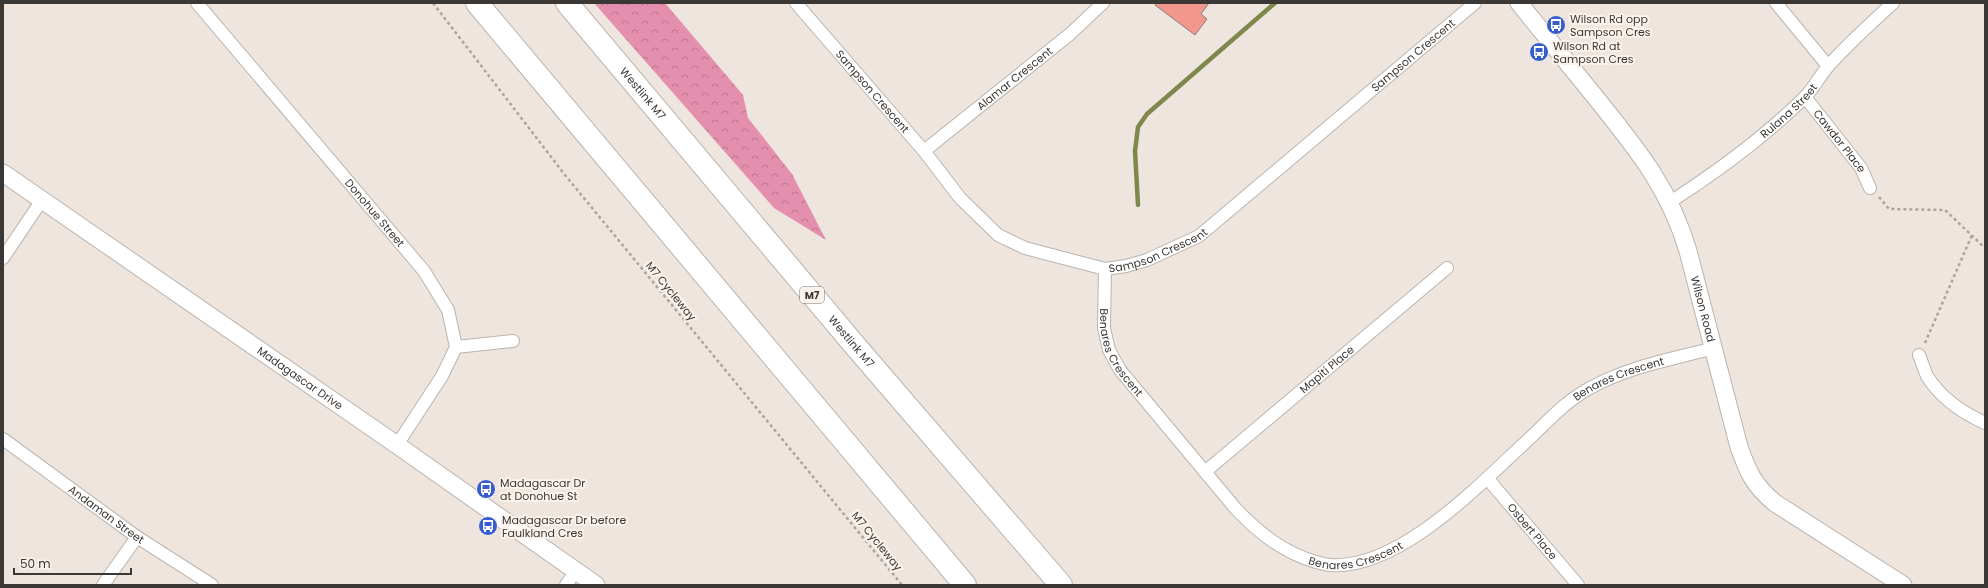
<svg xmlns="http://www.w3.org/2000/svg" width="1988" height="588" font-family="Poppins,sans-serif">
	<defs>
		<pattern id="forest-crowns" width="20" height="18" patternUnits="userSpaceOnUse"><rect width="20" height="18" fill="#e58faf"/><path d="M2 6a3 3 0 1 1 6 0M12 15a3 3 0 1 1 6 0" fill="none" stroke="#bb768f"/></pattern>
	</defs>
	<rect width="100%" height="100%" fill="#eee5de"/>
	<!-- forest -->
	<path fill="url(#forest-crowns)" d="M 594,3 L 665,3 L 743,95 L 748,118 L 792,174 L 826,240 L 774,208 Z"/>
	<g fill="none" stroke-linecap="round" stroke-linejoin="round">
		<!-- stream -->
		<path stroke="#7f884c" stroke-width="4.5" d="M 1138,205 L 1135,151 L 1138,127 L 1147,114 L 1275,3"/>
	</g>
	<!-- building -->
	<path fill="#f1978d" stroke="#8a7f7d" d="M 1156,3 L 1209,3 L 1201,14 L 1207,19 L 1195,35 L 1155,5 Z"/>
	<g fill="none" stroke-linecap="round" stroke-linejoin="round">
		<defs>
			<g id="street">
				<path id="s1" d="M 197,3 L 424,271 L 448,310 L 456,347 L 442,376 L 397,445"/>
				<path id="s2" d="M 796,3 L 924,151 L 960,198 L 998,235 L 1025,248 L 1105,269 L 1126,266 L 1147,260 L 1199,236 L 1475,3"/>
				<path d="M 1776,3 L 1828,66"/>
				<path id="s3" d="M 1805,97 L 1861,168 L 1870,188"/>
				<path id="s4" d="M 924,151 L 1070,34 L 1103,3"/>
				<path id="s5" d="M 1670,202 C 1717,172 1764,137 1804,98 C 1814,88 1820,75 1830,64 C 1849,43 1871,23 1893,3"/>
				<path d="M 3,258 L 42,200"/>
				<path id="s6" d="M 1105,269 L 1104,328 L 1109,350 L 1120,370 L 1236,509 C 1259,533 1284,553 1316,562 C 1320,563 1326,565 1330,565 C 1400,570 1482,482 1530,438 C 1549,420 1567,400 1590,388 C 1627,367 1673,359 1714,348"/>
				<path d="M 456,347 L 513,341"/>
				<path d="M 1919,355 C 1922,362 1924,369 1927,376 C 1940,397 1963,413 1985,423"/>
				<path id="s7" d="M 3,439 L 137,537 L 212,585"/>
				<path id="s8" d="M 1206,471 L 1447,268"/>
				<path id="s9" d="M 1487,478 L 1578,585"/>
				<path d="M 103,585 L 137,537"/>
				<path d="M 566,585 L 576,571"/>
			</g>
			<g id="secondary">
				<path id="s10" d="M 1519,3 C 1545,35 1570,66 1596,98 C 1636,148 1669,187 1688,251 L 1739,447 C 1748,472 1754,486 1775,503 L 1903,585"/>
				<path id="s11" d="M 3,173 L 397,445 L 596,585"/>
			</g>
			<g id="highway">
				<path d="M 477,3 L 965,585"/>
				<path id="s12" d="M 567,3 L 857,348 L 1061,585"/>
			</g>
		</defs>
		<!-- street casing -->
		<use href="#street" stroke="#bcb3ad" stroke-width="14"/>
		<!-- secondary casing -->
		<use href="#secondary" stroke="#bcb3ad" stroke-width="19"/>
		<!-- highway casing -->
		<use href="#highway" stroke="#bcb3ad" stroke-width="24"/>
		<!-- path -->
		<path stroke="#aba59f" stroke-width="2.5" stroke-dasharray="3 3" stroke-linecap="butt" d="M 433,3 L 565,175 L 902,585
			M 1879,197 L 1889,209 L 1945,210 L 1985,248
			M 1925,343 L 1972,235"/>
		<!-- street -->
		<use href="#street" stroke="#fff" stroke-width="12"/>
		<!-- secondary -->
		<use href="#secondary" stroke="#fff" stroke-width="17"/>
		<!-- highway -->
		<use href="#highway" stroke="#fff" stroke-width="22"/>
	</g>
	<!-- icons -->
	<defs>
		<symbol id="bus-disc" viewBox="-11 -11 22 22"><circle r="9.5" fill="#375ccd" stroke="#fbf2eb"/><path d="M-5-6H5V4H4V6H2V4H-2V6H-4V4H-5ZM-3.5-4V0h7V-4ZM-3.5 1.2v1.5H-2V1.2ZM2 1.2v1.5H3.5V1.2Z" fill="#fff"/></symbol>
	</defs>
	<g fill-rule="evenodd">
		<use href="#bus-disc" x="1545" y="14" width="22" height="22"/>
		<use href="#bus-disc" x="1528" y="41" width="22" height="22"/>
		<use href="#bus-disc" x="475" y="478" width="22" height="22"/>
		<use href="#bus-disc" x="477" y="515" width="22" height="22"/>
	</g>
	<g text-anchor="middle" stroke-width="4" stroke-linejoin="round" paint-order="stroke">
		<!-- shield labels -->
		<rect fill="#fbf2eb" stroke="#746f6b" stroke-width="1" x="800" y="287" width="24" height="16" rx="3"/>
		<g font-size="10" font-weight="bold" fill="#3a3734">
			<text x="812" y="299">M7</text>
		</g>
		<!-- poi labels -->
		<g font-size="11" fill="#3a3734" stroke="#fbf2eb" text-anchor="start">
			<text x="1570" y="23">Wilson Rd opp<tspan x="1570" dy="13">Sampson Cres</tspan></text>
			<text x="1553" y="50">Wilson Rd at<tspan x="1553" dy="13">Sampson Cres</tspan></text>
			<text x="500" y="487">Madagascar Dr<tspan x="500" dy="13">at Donohue St</tspan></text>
			<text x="502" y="524">Madagascar Dr before<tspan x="502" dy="13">Faulkland Cres</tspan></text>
		</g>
		<!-- street labels -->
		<g font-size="11" fill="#3a3734" stroke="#fbf2eb">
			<text dy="4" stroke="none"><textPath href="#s2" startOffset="801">Sampson Crescent</textPath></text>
			<text dy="4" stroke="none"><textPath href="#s4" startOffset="116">Alamar Crescent</textPath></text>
			<text dy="4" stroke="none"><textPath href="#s2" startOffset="117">Sampson Crescent</textPath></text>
			<text dy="4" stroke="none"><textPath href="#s12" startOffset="118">Westlink M7</textPath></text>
			<text dy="4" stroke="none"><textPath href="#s5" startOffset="150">Rulana Street</textPath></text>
			<text dy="4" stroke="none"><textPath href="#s3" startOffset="56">Cawdor Place</textPath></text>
			<text dy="4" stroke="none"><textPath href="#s1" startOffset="275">Donohue Street</textPath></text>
			<text dy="4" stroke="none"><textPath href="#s2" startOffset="477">Sampson Crescent</textPath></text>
			<text transform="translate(671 291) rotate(51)" y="4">M7 Cycleway</text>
			<text dy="4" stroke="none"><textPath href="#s10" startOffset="362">Wilson Road</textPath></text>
			<text dy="4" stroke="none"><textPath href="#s12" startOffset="442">Westlink M7</textPath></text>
			<text dy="4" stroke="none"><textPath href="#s6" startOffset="88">Benares Crescent</textPath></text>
			<text dy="4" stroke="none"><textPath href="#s8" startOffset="158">Mapiti Place</textPath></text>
			<text dy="4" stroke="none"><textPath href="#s11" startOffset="361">Madagascar Drive</textPath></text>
			<text dy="4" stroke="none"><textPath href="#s6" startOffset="748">Benares Crescent</textPath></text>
			<text dy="4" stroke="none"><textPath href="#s7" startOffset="128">Andaman Street</textPath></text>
			<text dy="4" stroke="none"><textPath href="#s9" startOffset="70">Osbert Place</textPath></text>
			<text transform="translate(877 541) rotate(51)" y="4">M7 Cycleway</text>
			<text dy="4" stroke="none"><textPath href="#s6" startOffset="424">Benares Crescent</textPath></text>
		</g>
	</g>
	<!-- border -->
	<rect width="1988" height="588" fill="none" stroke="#3a3734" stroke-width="8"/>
	<!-- scale -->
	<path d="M14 568v6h117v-6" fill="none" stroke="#3a3734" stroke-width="2"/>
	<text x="20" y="568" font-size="12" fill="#3a3734" stroke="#fbf2eb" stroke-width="3" paint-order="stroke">50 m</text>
</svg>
